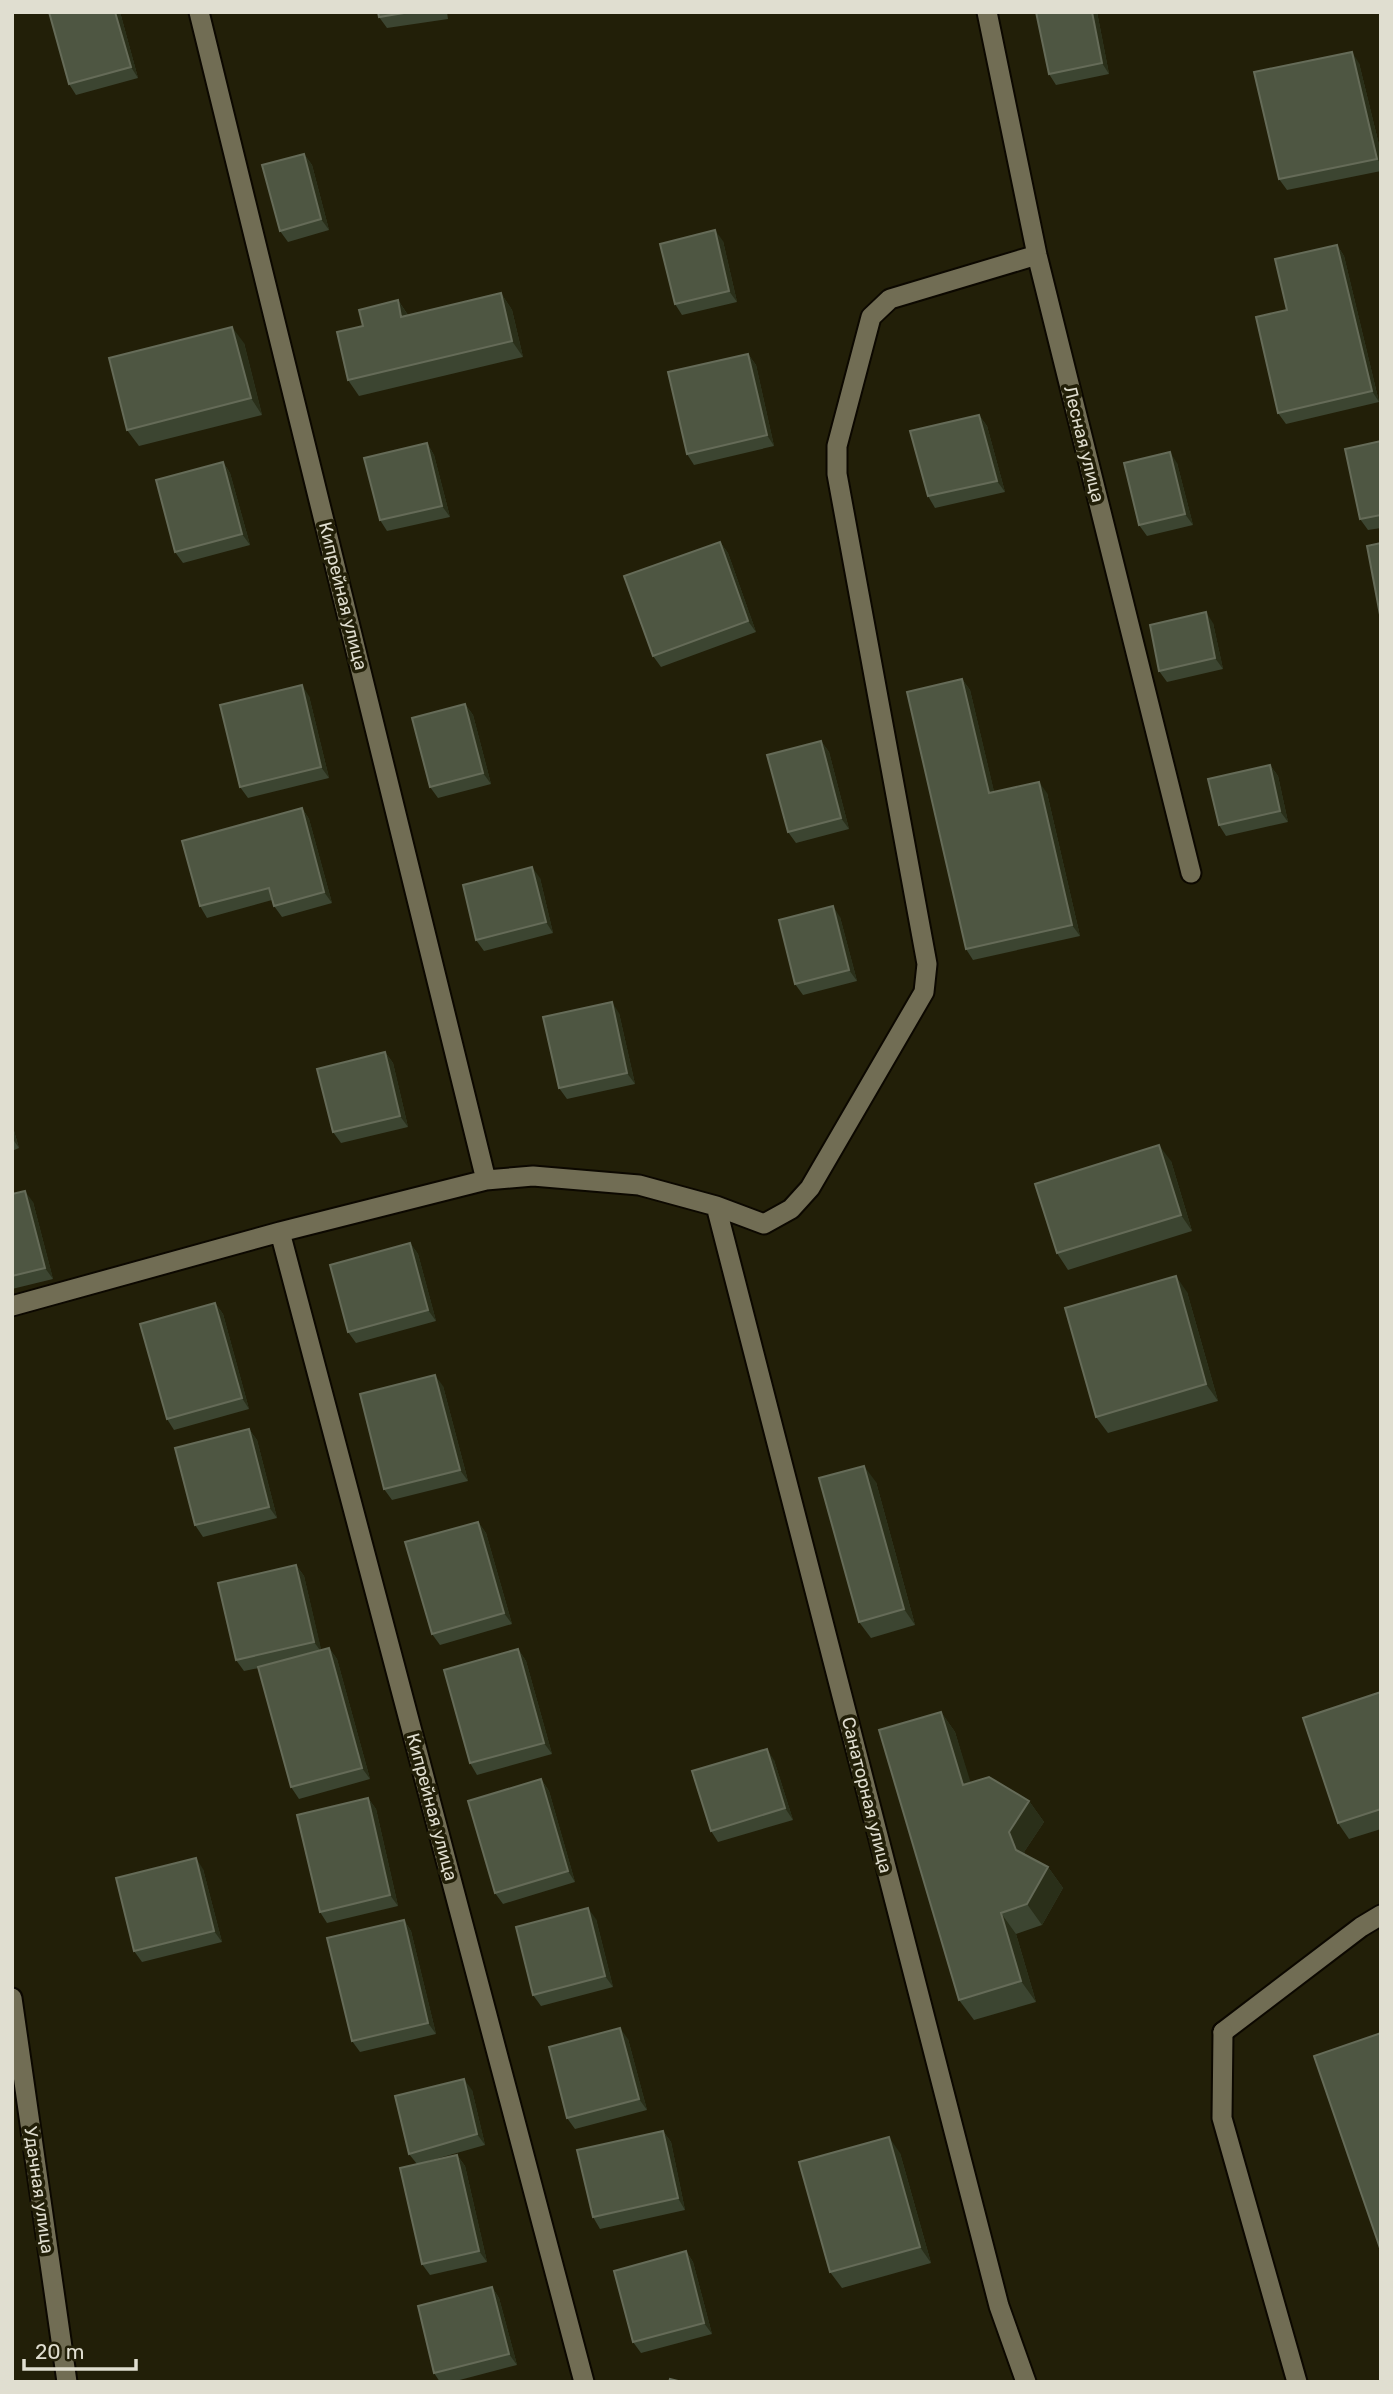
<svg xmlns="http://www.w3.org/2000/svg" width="1393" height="2394" font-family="Rubik,sans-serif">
	<rect width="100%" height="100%" fill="#221f08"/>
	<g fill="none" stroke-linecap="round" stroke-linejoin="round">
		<defs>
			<path id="service" d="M 1223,2032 L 1361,1927 L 1381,1915"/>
			<path id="minor" d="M 199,12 L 486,1180
				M 987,12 L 1037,255 L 1191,873
				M 716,1206 L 999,2306 L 1026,2382
				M 280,1232 L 584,2382
				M 12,1306 L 280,1232 L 486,1180 L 533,1176 L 639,1185 L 716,1206 L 764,1224 L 791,1209 L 810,1188 L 924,992 L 927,964 L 837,474 L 837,446 L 871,317 L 890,299 L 1037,255
				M 12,1998 L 67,2382
				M 1223,2032 L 1222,2118 L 1297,2382"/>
		</defs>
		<!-- service casing -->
		<use href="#service" stroke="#0c0800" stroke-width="23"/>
		<!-- minor casing -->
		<use href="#minor" stroke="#0c0800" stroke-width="23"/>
		<!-- service -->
		<use href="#service" stroke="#716d54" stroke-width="19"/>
		<!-- minor -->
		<use href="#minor" stroke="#716d54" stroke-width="19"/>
	</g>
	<!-- wall -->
	<path fill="#3c4531" d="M 120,12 L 138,78 L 76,95 L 69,84 Z
		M 378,12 L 447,12 L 448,19 L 387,28 L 379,17 Z
		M 1097,12 L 1109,74 L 1056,85 L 1049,74 Z
		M 1359,63 L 1381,153 L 1381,171 L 1287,190 L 1279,179 Z
		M 304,154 L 312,165 L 329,230 L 288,242 L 280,231 Z
		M 723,241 L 737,302 L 682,315 L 675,304 Z
		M 1337,245 L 1344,256 L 1379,402 L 1286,424 L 1278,413 L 1287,310 Z
		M 501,293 L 512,310 L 523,357 L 359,396 L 348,380 L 363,326 L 398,300 L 408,315 Z
		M 244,343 L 262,415 L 139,446 L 127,430 Z
		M 748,354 L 756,365 L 774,446 L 694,465 L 687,454 Z
		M 979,415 L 987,426 L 1005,492 L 935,508 L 928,496 Z
		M 1381,441 L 1381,528 L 1368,530 L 1360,519 Z
		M 427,443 L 434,455 L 450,517 L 387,531 L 380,520 Z
		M 223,462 L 230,473 L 250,545 L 183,563 L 175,552 Z
		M 1177,463 L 1193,525 L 1147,536 L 1139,525 Z
		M 720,542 L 728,553 L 756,632 L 661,667 L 653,656 Z
		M 1213,623 L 1223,669 L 1167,682 L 1159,671 Z
		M 962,679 L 970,690 L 994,792 L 1047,793 L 1080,936 L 973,960 L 966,949 Z
		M 309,696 L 329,778 L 248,798 L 240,787 Z
		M 465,704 L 473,715 L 491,784 L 438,798 L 430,787 Z
		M 821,741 L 829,752 L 849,829 L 796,843 L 788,832 Z
		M 1270,765 L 1278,776 L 1288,822 L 1226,836 L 1219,825 Z
		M 302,808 L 309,819 L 332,903 L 282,917 L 274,906 L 272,900 L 207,918 L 200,906 Z
		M 540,878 L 553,933 L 484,951 L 476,940 Z
		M 840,917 L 857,981 L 803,995 L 795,984 Z
		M 619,1013 L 635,1084 L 567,1099 L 559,1088 Z
		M 385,1052 L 393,1063 L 408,1127 L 341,1143 L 333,1132 Z
		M 12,1124 L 19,1148 L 12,1151 Z
		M 1171,1161 L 1192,1231 L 1068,1270 L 1057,1253 Z
		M 12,1194 L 33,1202 L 53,1279 L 12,1289 Z
		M 410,1243 L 418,1254 L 436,1321 L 356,1343 L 348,1332 Z
		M 1187,1292 L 1218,1401 L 1108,1433 L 1096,1417 Z
		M 215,1303 L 223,1314 L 249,1409 L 174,1430 L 167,1419 Z
		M 443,1386 L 468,1481 L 392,1500 L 384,1489 Z
		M 249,1429 L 257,1440 L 277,1518 L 203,1537 L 195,1525 Z
		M 876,1482 L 915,1625 L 871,1638 L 859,1622 Z
		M 478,1522 L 486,1533 L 512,1624 L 440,1645 L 432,1634 Z
		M 296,1565 L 304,1576 L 321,1650 L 329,1648 L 337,1659 L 370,1779 L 299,1799 L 291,1787 L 259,1668 L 244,1671 L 236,1660 Z
		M 518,1649 L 526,1661 L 552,1754 L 477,1775 L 470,1763 Z
		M 1381,1692 L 1381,1829 L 1349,1839 L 1338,1823 Z
		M 941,1712 L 955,1732 L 970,1783 L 1029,1801 L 1044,1822 L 1024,1852 L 1025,1854 L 1048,1867 L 1063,1888 L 1042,1925 L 1016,1934 L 1036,2002 L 974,2020 L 959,2000 Z
		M 774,1760 L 793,1820 L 718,1842 L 711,1831 Z
		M 541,1779 L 549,1791 L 575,1882 L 503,1904 L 495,1893 Z
		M 368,1798 L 376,1809 L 398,1906 L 327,1923 L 320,1912 Z
		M 203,1869 L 222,1942 L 142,1962 L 134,1951 Z
		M 596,1919 L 613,1987 L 541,2006 L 533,1995 Z
		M 404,1920 L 411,1931 L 436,2034 L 360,2052 L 352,2041 Z
		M 628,2039 L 647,2110 L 575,2129 L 567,2118 Z
		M 472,2090 L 485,2145 L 425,2162 L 457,2155 L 465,2166 L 487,2262 L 430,2275 L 422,2264 L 417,2164 L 409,2154 Z
		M 663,2131 L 671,2142 L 685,2210 L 600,2229 L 593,2217 Z
		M 900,2153 L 931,2263 L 842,2288 L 830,2272 Z
		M 686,2251 L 693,2262 L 712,2334 L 641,2353 L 633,2342 Z
		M 492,2287 L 499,2298 L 517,2365 L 452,2382 L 440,2382 L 434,2373 Z"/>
	<!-- shaded-wall -->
	<path fill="#2a2f19" d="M 115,12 L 120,12 L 138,78 L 131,67 Z
		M 1092,12 L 1097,12 L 1109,74 L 1102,63 Z
		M 1352,52 L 1359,63 L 1381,153 L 1381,164 L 1377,159 Z
		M 304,154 L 312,165 L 329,230 L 321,219 Z
		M 715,230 L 723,241 L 737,302 L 729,291 Z
		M 1337,245 L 1344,256 L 1379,402 L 1372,391 Z
		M 501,293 L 512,310 L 523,357 L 512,341 Z
		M 398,300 L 409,317 L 401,317 Z
		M 232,327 L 244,343 L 262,415 L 251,398 Z
		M 748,354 L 756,365 L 774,446 L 767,435 Z
		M 979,415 L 987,426 L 1005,492 L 997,481 Z
		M 427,443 L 434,455 L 450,517 L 442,506 Z
		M 1170,452 L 1177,463 L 1193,525 L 1185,514 Z
		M 223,462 L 230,473 L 250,545 L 242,534 Z
		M 720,542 L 728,553 L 756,632 L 748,621 Z
		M 1206,612 L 1213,623 L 1223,669 L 1215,658 Z
		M 962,679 L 970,690 L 997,804 L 989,793 Z
		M 302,685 L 309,696 L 329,778 L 321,767 Z
		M 465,704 L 473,715 L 491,784 L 483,773 Z
		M 821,741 L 829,752 L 849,829 L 841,818 Z
		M 1270,765 L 1278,776 L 1288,822 L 1280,811 Z
		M 1039,782 L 1047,793 L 1080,936 L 1072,925 Z
		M 302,808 L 309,819 L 332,903 L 324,892 Z
		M 532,867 L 540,878 L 553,933 L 546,922 Z
		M 833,906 L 840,917 L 857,981 L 849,970 Z
		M 612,1002 L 619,1013 L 635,1084 L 627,1073 Z
		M 385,1052 L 393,1063 L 408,1127 L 400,1116 Z
		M 12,1124 L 19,1148 L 12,1138 Z
		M 1159,1145 L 1171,1161 L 1192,1231 L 1181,1215 Z
		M 25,1191 L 33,1202 L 53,1279 L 45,1268 Z
		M 410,1243 L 418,1254 L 436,1321 L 428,1310 Z
		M 1176,1276 L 1187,1292 L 1218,1401 L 1206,1384 Z
		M 215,1303 L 223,1314 L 249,1409 L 242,1398 Z
		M 435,1375 L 443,1386 L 468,1481 L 460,1470 Z
		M 249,1429 L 257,1440 L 277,1518 L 269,1507 Z
		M 864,1466 L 876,1482 L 915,1625 L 904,1609 Z
		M 478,1522 L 486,1533 L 512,1624 L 504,1613 Z
		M 296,1565 L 304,1576 L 322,1653 L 314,1642 Z
		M 329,1648 L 337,1659 L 370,1779 L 362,1768 Z
		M 518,1649 L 526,1661 L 552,1754 L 544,1743 Z
		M 941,1712 L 955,1732 L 978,1806 L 963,1785 Z
		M 767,1749 L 774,1760 L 793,1820 L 785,1808 Z
		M 541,1779 L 549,1791 L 575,1882 L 568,1871 Z
		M 368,1798 L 376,1809 L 398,1906 L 390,1895 Z
		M 1029,1801 L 1044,1822 L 1024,1852 L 1031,1871 L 1016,1850 L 1009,1832 Z
		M 196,1858 L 203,1869 L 222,1942 L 214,1931 Z
		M 1048,1867 L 1063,1888 L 1042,1925 L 1027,1904 Z
		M 588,1908 L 596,1919 L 613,1987 L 605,1976 Z
		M 1001,1913 L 1016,1934 L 1036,2002 L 1021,1981 Z
		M 404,1920 L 411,1931 L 436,2034 L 428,2023 Z
		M 620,2028 L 628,2039 L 647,2110 L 639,2099 Z
		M 464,2079 L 472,2090 L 485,2145 L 477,2134 Z
		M 663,2131 L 671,2142 L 685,2210 L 678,2198 Z
		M 889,2137 L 900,2153 L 931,2263 L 920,2247 Z
		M 457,2155 L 465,2166 L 487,2262 L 479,2251 Z
		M 686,2251 L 693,2262 L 712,2334 L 704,2323 Z
		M 492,2287 L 499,2298 L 517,2365 L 509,2354 Z"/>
	<!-- building -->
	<path fill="#4e5642" stroke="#656b58" stroke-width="2" d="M 49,12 L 115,12 L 131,67 L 69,84 Z
		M 378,12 L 410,12 L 379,17 Z
		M 1036,12 L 1092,12 L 1102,63 L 1049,74 Z
		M 1352,52 L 1377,159 L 1279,179 L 1254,72 Z
		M 304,154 L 321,219 L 280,231 L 262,165 Z
		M 715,230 L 729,291 L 675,304 L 660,244 Z
		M 1337,245 L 1372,391 L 1278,413 L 1256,317 L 1287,310 L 1275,259 Z
		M 501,293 L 512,341 L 348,380 L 337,332 L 363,326 L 359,310 L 398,300 L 401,317 Z
		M 232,327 L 251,398 L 127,430 L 109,358 Z
		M 748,354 L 767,435 L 687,454 L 668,372 Z
		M 979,415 L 997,481 L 928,496 L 910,431 Z
		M 1381,441 L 1381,515 L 1360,519 L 1345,449 Z
		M 427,443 L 442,506 L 380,520 L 364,458 Z
		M 1170,452 L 1185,514 L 1139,525 L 1124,463 Z
		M 223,462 L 242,534 L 175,552 L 156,480 Z
		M 720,542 L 748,621 L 653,656 L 624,576 Z
		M 1381,543 L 1381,620 L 1367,546 Z
		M 1206,612 L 1215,658 L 1159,671 L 1150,625 Z
		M 962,679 L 989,793 L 1039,782 L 1072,925 L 966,949 L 907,692 Z
		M 302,685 L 321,767 L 240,787 L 220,705 Z
		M 465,704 L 483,773 L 430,787 L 412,718 Z
		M 821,741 L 841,818 L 788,832 L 767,755 Z
		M 1270,765 L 1280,811 L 1219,825 L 1208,779 Z
		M 302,808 L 324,892 L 274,906 L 269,888 L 200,906 L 182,841 Z
		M 532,867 L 546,922 L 476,940 L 463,885 Z
		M 833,906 L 849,970 L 795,984 L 779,920 Z
		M 612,1002 L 627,1073 L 559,1088 L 543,1017 Z
		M 385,1052 L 400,1116 L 333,1132 L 317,1069 Z
		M 1159,1145 L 1181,1215 L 1057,1253 L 1035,1184 Z
		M 25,1191 L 45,1268 L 12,1276 L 12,1194 Z
		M 410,1243 L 428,1310 L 348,1332 L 330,1265 Z
		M 1176,1276 L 1206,1384 L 1096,1417 L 1065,1308 Z
		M 215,1303 L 242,1398 L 167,1419 L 140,1324 Z
		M 435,1375 L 460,1470 L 384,1489 L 360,1394 Z
		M 249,1429 L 269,1507 L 195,1525 L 175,1448 Z
		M 864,1466 L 904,1609 L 859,1622 L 819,1478 Z
		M 478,1522 L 504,1613 L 432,1634 L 405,1542 Z
		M 296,1565 L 314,1642 L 236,1660 L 218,1583 Z
		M 329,1648 L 362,1768 L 291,1787 L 258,1667 Z
		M 518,1649 L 544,1743 L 470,1763 L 444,1670 Z
		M 1381,1692 L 1381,1809 L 1338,1823 L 1303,1718 Z
		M 941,1712 L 963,1785 L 989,1777 L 1029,1801 L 1009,1832 L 1016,1850 L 1048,1867 L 1027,1904 L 1001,1913 L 1021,1981 L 959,2000 L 879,1730 Z
		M 767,1749 L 785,1808 L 711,1831 L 692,1771 Z
		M 541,1779 L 568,1871 L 495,1893 L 468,1801 Z
		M 368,1798 L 390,1895 L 320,1912 L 297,1815 Z
		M 196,1858 L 214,1931 L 134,1951 L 116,1878 Z
		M 588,1908 L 605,1976 L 533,1995 L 516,1927 Z
		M 404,1920 L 428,2023 L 352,2041 L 327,1938 Z
		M 620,2028 L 639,2099 L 567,2118 L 549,2047 Z
		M 1381,2033 L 1381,2251 L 1314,2056 Z
		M 464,2079 L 477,2134 L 409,2154 L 395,2096 Z
		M 663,2131 L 678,2198 L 593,2217 L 577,2150 Z
		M 889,2137 L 920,2247 L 830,2272 L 799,2162 Z
		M 457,2155 L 479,2251 L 422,2264 L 400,2168 Z
		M 686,2251 L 704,2323 L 633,2342 L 614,2271 Z
		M 492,2287 L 509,2354 L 434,2373 L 418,2306 Z
		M 670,2379 L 682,2382 L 669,2382 Z"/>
	<g text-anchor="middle" stroke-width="7" stroke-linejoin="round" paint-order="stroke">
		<!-- street labels -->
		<g font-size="18" fill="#e0ded0" stroke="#221f08">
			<text transform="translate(1084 444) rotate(76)" y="6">Лесная улица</text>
			<text transform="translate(343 596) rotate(76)" y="6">Кипрейная улица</text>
			<text transform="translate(867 1795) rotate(76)" y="6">Санаторная улица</text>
			<text transform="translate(432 1807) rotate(75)" y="6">Кипрейная улица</text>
			<text transform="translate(39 2190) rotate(82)" y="6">Удачная улица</text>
		</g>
	</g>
	<!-- border -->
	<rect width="1393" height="2394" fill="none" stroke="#e0ded0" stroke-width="28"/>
	<!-- scale -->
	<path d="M24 2359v10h112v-10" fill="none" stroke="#e0ded0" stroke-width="3.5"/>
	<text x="35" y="2359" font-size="21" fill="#e0ded0" stroke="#221f08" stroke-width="5" paint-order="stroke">20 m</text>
</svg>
